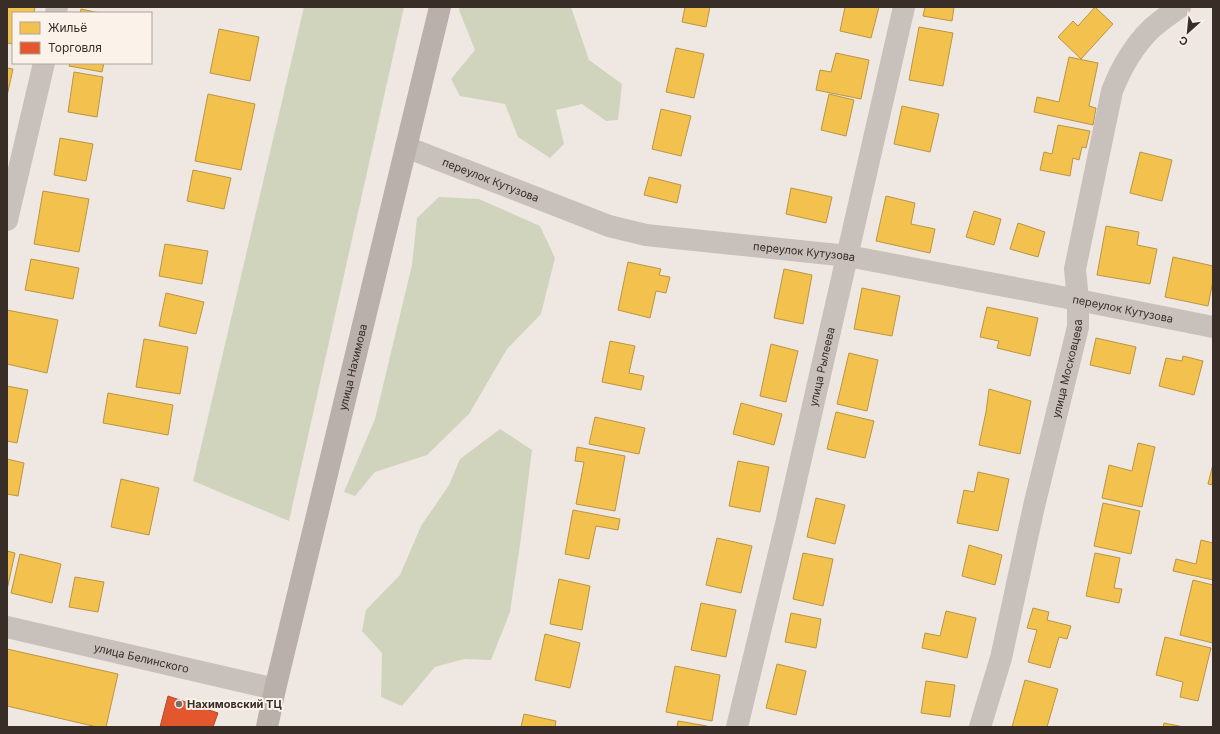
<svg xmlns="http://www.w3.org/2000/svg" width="1220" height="734" font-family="Inter,sans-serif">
	<rect width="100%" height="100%" fill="#efe8e2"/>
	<!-- green -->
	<path fill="#d1d4bc" d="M 304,7 L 404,7 L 289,521 L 193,481 Z
		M 460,7 L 571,7 L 589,60 L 622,84 L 618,120 L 606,121 L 582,104 L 556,110 L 564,144 L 550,158 L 518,137 L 505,104 L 460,96 L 451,79 L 475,50 L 459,10 Z
		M 439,197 L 479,199 L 540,226 L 555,258 L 541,314 L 507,349 L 469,414 L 427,455 L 375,472 L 355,496 L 344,492 L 375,419 L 412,265 L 417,218 Z
		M 500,429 L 532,450 L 521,538 L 510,612 L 491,660 L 464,659 L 435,667 L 402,706 L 381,697 L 382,653 L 362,631 L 366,610 L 400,575 L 421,526 L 449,485 L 460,459 Z"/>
	<!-- homes -->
	<path fill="#f2c14e" stroke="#ba9543" d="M 7,7 L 35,7 L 34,13 L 13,13 L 13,44 L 7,43 Z
		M 685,7 L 710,7 L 706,27 L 682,22 Z
		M 845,7 L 879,7 L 871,38 L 840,31 Z
		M 925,7 L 954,7 L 952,21 L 923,16 Z
		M 1095,7 L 1113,24 L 1081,59 L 1058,37 L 1073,21 L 1078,26 Z
		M 81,9 L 100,13 L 80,13 Z
		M 919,27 L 953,33 L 943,86 L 909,80 Z
		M 219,29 L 259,37 L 250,81 L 210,73 Z
		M 676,48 L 704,54 L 694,98 L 666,92 Z
		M 836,53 L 869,60 L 861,99 L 816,90 L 820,70 L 831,72 Z
		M 1069,57 L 1098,63 L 1089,106 L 1096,108 L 1093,125 L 1034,112 L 1037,97 L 1059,102 Z
		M 70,63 L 104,63 L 102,72 L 69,66 Z
		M 7,68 L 13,69 L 7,96 Z
		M 74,72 L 103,77 L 97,117 L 68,112 Z
		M 208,94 L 255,104 L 241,170 L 195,161 Z
		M 829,94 L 854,100 L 846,136 L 821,130 Z
		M 902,106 L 939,114 L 930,152 L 894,144 Z
		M 661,109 L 691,116 L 681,156 L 652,149 Z
		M 1058,125 L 1090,131 L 1086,148 L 1082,147 L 1079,160 L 1073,158 L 1070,176 L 1040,170 L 1044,152 L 1052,154 Z
		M 60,138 L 93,144 L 86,181 L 54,175 Z
		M 1140,152 L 1172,160 L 1162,201 L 1130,193 Z
		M 193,170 L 231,178 L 224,209 L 187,201 Z
		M 649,177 L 681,185 L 677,203 L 644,195 Z
		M 791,188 L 832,197 L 826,223 L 786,214 Z
		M 43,191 L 89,199 L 79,252 L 34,244 Z
		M 886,196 L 915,203 L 911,224 L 935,229 L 930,253 L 876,241 Z
		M 974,211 L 1001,219 L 994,245 L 966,237 Z
		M 1018,223 L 1045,232 L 1038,257 L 1010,249 Z
		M 1106,226 L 1139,232 L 1137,245 L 1157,249 L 1150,284 L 1097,275 Z
		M 165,244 L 208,251 L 202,284 L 159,276 Z
		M 1173,257 L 1213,266 L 1213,281 L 1208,306 L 1165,297 Z
		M 31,259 L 79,268 L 73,299 L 25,290 Z
		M 628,262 L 661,269 L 659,275 L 670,277 L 666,293 L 656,291 L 650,318 L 618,310 Z
		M 784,269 L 812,275 L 803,324 L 774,318 Z
		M 862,288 L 900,296 L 892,336 L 854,329 Z
		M 166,293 L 204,302 L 196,334 L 159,326 Z
		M 987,307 L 1038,318 L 1030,356 L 997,348 L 999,341 L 980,337 Z
		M 7,310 L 58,320 L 47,373 L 7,364 Z
		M 1096,338 L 1136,347 L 1130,374 L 1090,365 Z
		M 144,339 L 188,347 L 180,394 L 136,387 Z
		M 610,341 L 635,346 L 629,373 L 644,376 L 641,390 L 602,382 Z
		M 771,344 L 798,351 L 786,402 L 760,396 Z
		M 849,353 L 878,360 L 867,411 L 837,404 Z
		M 1183,356 L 1203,361 L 1194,395 L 1159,386 L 1166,358 L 1182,361 Z
		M 7,386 L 28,390 L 17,443 L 7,441 Z
		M 989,389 L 1031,401 L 1020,454 L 979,445 L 986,412 Z
		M 108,393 L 173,405 L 168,435 L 103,423 Z
		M 741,403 L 782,414 L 774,445 L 733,434 Z
		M 836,412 L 874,421 L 865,458 L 827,449 Z
		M 595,417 L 645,428 L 639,454 L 589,444 Z
		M 1138,443 L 1155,447 L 1142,507 L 1102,498 L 1109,465 L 1132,471 Z
		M 577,447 L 625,456 L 615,511 L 576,504 L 584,462 L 575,461 Z
		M 7,459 L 24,463 L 18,496 L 7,494 Z
		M 738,461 L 769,467 L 760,512 L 729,506 Z
		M 1213,464 L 1213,485 L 1208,484 Z
		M 978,472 L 1009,479 L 998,531 L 957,523 L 964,490 L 974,492 Z
		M 121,479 L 159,488 L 149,535 L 111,527 Z
		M 816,498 L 845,505 L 835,544 L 807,537 Z
		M 1103,503 L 1140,511 L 1131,554 L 1094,546 Z
		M 573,510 L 620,519 L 618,530 L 596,526 L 589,559 L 565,554 Z
		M 717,538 L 752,546 L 741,593 L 706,585 Z
		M 1201,540 L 1213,543 L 1213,580 L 1173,571 L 1176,559 L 1196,564 Z
		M 969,545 L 1002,555 L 995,585 L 962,576 Z
		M 7,551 L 15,553 L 7,590 Z
		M 803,553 L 833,559 L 823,606 L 793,599 Z
		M 1095,553 L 1120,558 L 1114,588 L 1122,589 L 1119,603 L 1086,596 Z
		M 20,554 L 61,564 L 52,603 L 11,593 Z
		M 75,577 L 104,582 L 98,612 L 69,607 Z
		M 559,579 L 590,586 L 582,630 L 550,624 Z
		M 1193,580 L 1213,585 L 1213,643 L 1180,635 Z
		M 701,603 L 736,610 L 726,657 L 691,650 Z
		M 1033,608 L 1049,612 L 1047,620 L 1071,626 L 1067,639 L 1059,637 L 1050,668 L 1028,662 L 1037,630 L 1027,628 Z
		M 946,611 L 976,618 L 967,658 L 922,648 L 925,633 L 940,636 Z
		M 791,613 L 821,619 L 816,648 L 785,642 Z
		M 545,634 L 580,643 L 570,688 L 535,680 Z
		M 1165,637 L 1211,648 L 1198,701 L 1180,697 L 1183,682 L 1156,675 Z
		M 7,649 L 118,674 L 106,727 L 97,727 L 7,706 Z
		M 777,664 L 806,671 L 796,715 L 766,708 Z
		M 675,666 L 720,675 L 712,721 L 666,712 Z
		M 1025,680 L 1058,689 L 1047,727 L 1012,727 Z
		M 926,681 L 955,685 L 950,717 L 921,713 Z
		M 524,714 L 556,721 L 555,727 L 521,727 Z
		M 678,721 L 707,726 L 707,727 L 677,727 Z
		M 1164,723 L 1184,727 L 1163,727 Z"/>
	<!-- shops -->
	<path fill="#e4572e" stroke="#b14a2c" d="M 168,696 L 218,713 L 213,727 L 160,727 Z"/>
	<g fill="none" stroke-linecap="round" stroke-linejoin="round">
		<!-- street -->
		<g stroke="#c8c0bb" stroke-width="22">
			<path d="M 56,13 L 57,7"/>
			<path id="s1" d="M 406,147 L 609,226 L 646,235 L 848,256 L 1078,300 L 1213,327"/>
			<path d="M 7,220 L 44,63"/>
			<path id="s2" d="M 7,627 L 275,689"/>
			<path id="s3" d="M 737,727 L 786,524 L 904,7"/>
			<path id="s4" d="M 980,727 L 1001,658 L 1034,506 L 1078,327 L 1078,300 L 1075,269 L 1112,91 C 1121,68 1133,47 1150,30 C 1159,21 1170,14 1180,7"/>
		</g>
		<!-- secondary -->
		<path stroke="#b9b0ab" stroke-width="22" id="s5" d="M 267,727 L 275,689 L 440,7"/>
	</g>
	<!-- markers -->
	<circle fill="#796e69" stroke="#fbf2ea" stroke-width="1.5" cx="179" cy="704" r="4"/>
	<g text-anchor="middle" stroke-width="4" stroke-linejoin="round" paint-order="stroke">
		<!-- street labels -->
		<g font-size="11" fill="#392d28" stroke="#fbf2ea">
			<text dy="4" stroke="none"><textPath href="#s1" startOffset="91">переулок Кутузова</textPath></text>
			<text dy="4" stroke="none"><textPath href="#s1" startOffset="415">переулок Кутузова</textPath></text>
			<text dy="4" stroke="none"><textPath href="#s1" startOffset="739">переулок Кутузова</textPath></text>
			<text dy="4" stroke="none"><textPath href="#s5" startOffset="370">улица Нахимова</textPath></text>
			<text dy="4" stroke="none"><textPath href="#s3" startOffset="370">улица Рылеева</textPath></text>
			<text dy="4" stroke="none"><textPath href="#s4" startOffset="369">улица Московцева</textPath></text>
			<text dy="4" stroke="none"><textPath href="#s2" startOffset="138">улица Белинского</textPath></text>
		</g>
		<!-- poi labels -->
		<g font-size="11" font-weight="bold" fill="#392d28" stroke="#fbf2ea" text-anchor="start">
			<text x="187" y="708">Нахимовский ТЦ</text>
		</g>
	</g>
	<!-- border -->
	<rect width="1220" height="734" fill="none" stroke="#392d28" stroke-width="16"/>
	<!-- legend -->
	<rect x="12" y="12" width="140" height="52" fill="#fbf2ea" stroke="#ada39c"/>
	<rect x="20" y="22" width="20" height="12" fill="#f2c14e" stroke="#ada39c"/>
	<text x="48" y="32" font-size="12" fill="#392d28">Жильё</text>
	<rect x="20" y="42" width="20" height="12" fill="#e4572e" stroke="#ada39c"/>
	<text x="48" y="52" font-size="12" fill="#392d28">Торговля</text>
	<!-- north arrow -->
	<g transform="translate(1188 32) rotate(207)" stroke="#fbf2ea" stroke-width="3" paint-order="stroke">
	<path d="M0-3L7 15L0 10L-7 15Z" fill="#392d28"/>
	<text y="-6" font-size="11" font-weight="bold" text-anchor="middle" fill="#392d28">С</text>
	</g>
</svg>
